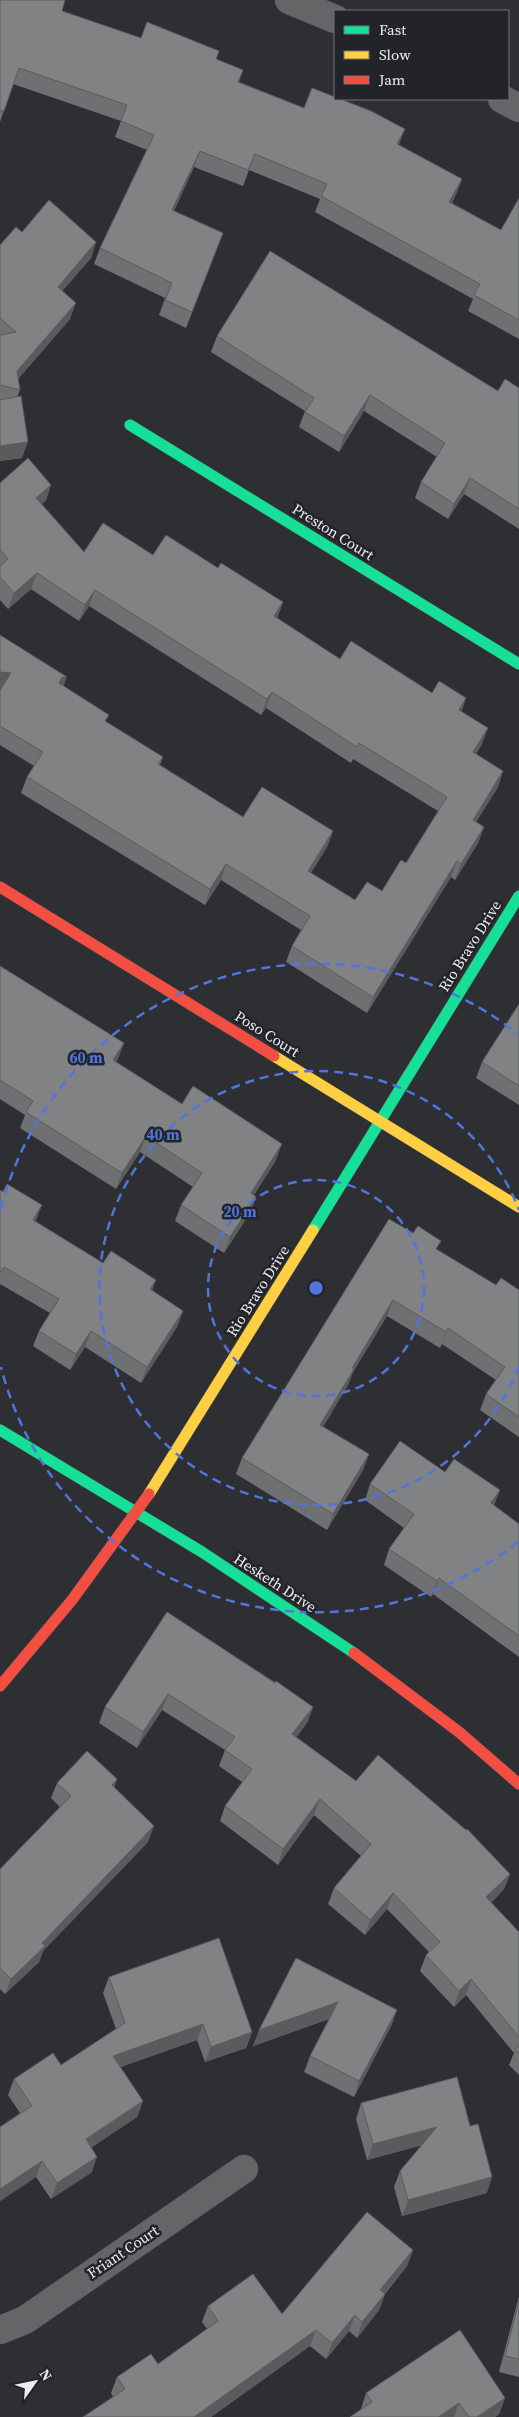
<svg xmlns="http://www.w3.org/2000/svg" width="519" height="2417" font-family="'Source Serif 4',serif">
	<rect width="100%" height="100%" fill="#2d2f32"/>
	<g fill="none" stroke-linecap="round" stroke-linejoin="round">
		<defs>
			<path id="street" d="M 289,0 L 335,19
				M 502,99 L 519,108
				M 0,2330 L 25,2320 L 244,2169"/>
			<path id="fast" d="M 130,425 L 519,664
				M 313,1230 L 519,896
				M 0,1430 L 202,1552 L 354,1653"/>
			<path id="slow" d="M 274,1056 L 519,1207
				M 149,1494 L 313,1230"/>
			<path id="jam" d="M 0,887 L 274,1056
				M 354,1653 L 459,1732 L 519,1784
				M 0,1686 L 72,1600 L 149,1494"/>
		</defs>
		<!-- street casing -->
		<use href="#street" stroke="#494a4d" stroke-width="29"/>
		<!-- fast casing -->
		<use href="#fast" stroke="#494a4d" stroke-width="12"/>
		<!-- slow casing -->
		<use href="#slow" stroke="#494a4d" stroke-width="12"/>
		<!-- jam casing -->
		<use href="#jam" stroke="#494a4d" stroke-width="12"/>
		<!-- street -->
		<use href="#street" stroke="#636567" stroke-width="28"/>
		<!-- fast -->
		<use href="#fast" stroke="#16e098" stroke-width="11"/>
		<!-- slow -->
		<use href="#slow" stroke="#ffcf43" stroke-width="11"/>
		<!-- jam -->
		<use href="#jam" stroke="#f24e42" stroke-width="11"/>
	</g>
	<!-- wall -->
	<path fill="#6f7072" d="M 0,0 L 62,11 L 141,38 L 216,59 L 243,70 L 239,82 L 304,108 L 399,145 L 462,179 L 456,194 L 452,203 L 501,230 L 519,198 L 519,339 L 468,311 L 473,299 L 315,212 L 320,199 L 249,170 L 243,186 L 194,167 L 174,211 L 217,249 L 186,328 L 159,315 L 165,298 L 94,264 L 100,248 L 147,150 L 115,137 L 121,121 L 13,84 L 0,122 Z
		M 22,232 L 96,242 L 91,258 L 62,291 L 70,319 L 18,379 L 20,390 L 17,397 L 22,458 L 0,461 L 0,245 Z
		M 217,336 L 498,391 L 519,388 L 519,529 L 464,494 L 448,519 L 415,498 L 421,482 L 437,457 L 364,411 L 339,452 L 299,427 L 305,411 L 211,352 Z
		M 0,483 L 51,485 L 46,500 L 42,504 L 84,552 L 153,555 L 218,568 L 283,602 L 277,618 L 340,659 L 461,711 L 482,744 L 476,754 L 503,771 L 498,787 L 476,822 L 484,827 L 478,843 L 455,880 L 451,877 L 367,1013 L 286,962 L 292,946 L 301,930 L 221,880 L 205,905 L 21,793 L 27,777 L 34,766 L 0,745 L 0,690 L 1,688 L 64,686 L 106,722 L 163,757 L 160,765 L 243,817 L 333,831 L 327,847 L 311,873 L 355,900 L 382,891 L 406,863 L 438,811 L 353,759 L 351,763 L 266,708 L 261,715 L 89,606 L 79,621 L 31,589 L 8,609 L 0,600 Z
		M 0,966 L 124,1043 L 116,1062 L 182,1104 L 276,1160 L 254,1195 L 256,1197 L 250,1213 L 224,1253 L 175,1221 L 181,1205 L 193,1187 L 140,1152 L 116,1189 L 20,1128 L 25,1115 L 0,1099 Z
		M 519,1004 L 519,1105 L 476,1078 L 482,1062 Z
		M 0,1190 L 36,1222 L 103,1263 L 156,1280 L 152,1290 L 183,1311 L 177,1327 L 141,1383 L 85,1347 L 70,1370 L 33,1346 L 39,1331 L 50,1313 L 0,1284 Z
		M 438,1250 L 496,1285 L 519,1290 L 519,1437 L 480,1410 L 486,1394 L 496,1380 L 442,1344 L 440,1348 L 387,1316 L 353,1372 L 348,1385 L 323,1427 L 369,1454 L 363,1470 L 327,1530 L 236,1474 L 242,1458 Z
		M 370,1484 L 494,1505 L 519,1524 L 519,1657 L 433,1594 L 431,1597 L 384,1565 L 389,1549 L 404,1528 L 365,1500 Z
		M 167,1612 L 313,1707 L 307,1723 L 296,1737 L 356,1781 L 510,1874 L 504,1889 L 491,1903 L 519,1932 L 519,2075 L 509,2065 L 514,2053 L 466,1995 L 454,2007 L 420,1971 L 426,1955 L 429,1952 L 387,1909 L 365,1935 L 328,1904 L 334,1888 L 361,1856 L 314,1815 L 278,1865 L 220,1821 L 225,1806 L 242,1782 L 219,1766 L 225,1750 L 162,1710 L 137,1748 L 99,1723 L 105,1707 Z
		M 117,1779 L 114,1788 L 148,1842 L 43,1951 L 39,1962 L 5,1994 L 0,1989 L 0,1869 L 60,1807 L 51,1798 L 57,1783 Z
		M 296,1958 L 397,2010 L 391,2026 L 354,2097 L 304,2072 L 310,2056 L 329,2019 L 253,2046 Z
		M 109,1977 L 252,2032 L 246,2048 L 205,2062 L 197,2040 L 120,2067 L 143,2101 L 137,2117 L 92,2147 L 92,2172 L 51,2199 L 36,2177 L 0,2201 L 0,2127 L 20,2113 L 8,2095 L 14,2079 L 61,2065 L 116,2029 L 103,1993 Z
		M 457,2077 L 487,2193 L 402,2216 L 394,2187 L 400,2171 L 422,2145 L 367,2160 L 356,2119 L 361,2103 Z
		M 413,2250 L 407,2266 L 385,2294 L 379,2310 L 357,2338 L 349,2331 L 326,2359 L 310,2346 L 211,2417 L 83,2417 L 113,2397 L 111,2393 L 117,2377 L 158,2364 L 207,2329 L 202,2322 L 208,2306 L 282,2314 Z
		M 519,2296 L 519,2377 L 499,2372 Z
		M 366,2393 L 505,2398 L 499,2414 L 495,2417 L 350,2417 L 361,2409 Z"/>
	<!-- shaded-wall -->
	<path fill="#5a5b5c" d="M 405,129 L 399,145 L 397,144 Z
		M 200,151 L 194,167 L 167,226 L 172,210 Z
		M 462,179 L 456,194 L 444,218 L 449,202 Z
		M 96,242 L 91,258 L 52,303 L 58,287 Z
		M 76,303 L 70,319 L 11,387 L 17,371 Z
		M 370,395 L 364,411 L 339,452 L 344,436 Z
		M 28,442 L 22,458 L 0,461 L 0,446 Z
		M 470,478 L 464,494 L 448,519 L 454,504 Z
		M 51,485 L 46,500 L 31,514 L 36,498 Z
		M 37,573 L 31,589 L 8,609 L 14,593 Z
		M 95,590 L 89,606 L 79,621 L 85,605 Z
		M 283,602 L 277,618 L 274,616 Z
		M 0,672 L 11,673 L 5,689 L 0,688 Z
		M 62,677 L 67,677 L 61,693 L 59,683 Z
		M 272,692 L 266,708 L 261,715 L 267,699 Z
		M 466,698 L 461,714 L 459,710 Z
		M 488,728 L 482,744 L 467,768 L 473,752 Z
		M 503,771 L 498,787 L 467,836 L 473,820 Z
		M 484,827 L 478,843 L 455,880 L 461,864 Z
		M 333,831 L 327,847 L 302,887 L 308,871 Z
		M 457,861 L 451,877 L 367,1013 L 373,997 Z
		M 226,864 L 221,880 L 205,905 L 210,889 Z
		M 124,1043 L 118,1059 L 107,1076 L 113,1060 Z
		M 146,1136 L 140,1152 L 116,1189 L 122,1173 Z
		M 282,1144 L 276,1160 L 245,1209 L 251,1193 Z
		M 256,1197 L 250,1213 L 224,1253 L 230,1237 Z
		M 42,1205 L 36,1221 L 27,1236 L 33,1220 Z
		M 156,1280 L 150,1296 L 150,1289 Z
		M 393,1300 L 387,1316 L 353,1372 L 348,1385 L 314,1441 L 320,1425 L 352,1368 Z
		M 183,1311 L 177,1327 L 141,1383 L 147,1367 Z
		M 448,1328 L 442,1344 L 440,1348 L 446,1332 Z
		M 91,1331 L 85,1347 L 70,1370 L 76,1354 Z
		M 369,1454 L 363,1470 L 327,1530 L 333,1514 Z
		M 500,1490 L 494,1506 L 491,1503 Z
		M 439,1578 L 433,1594 L 431,1597 L 437,1581 Z
		M 168,1694 L 162,1710 L 137,1748 L 143,1732 Z
		M 313,1707 L 307,1723 L 287,1750 L 292,1734 Z
		M 117,1779 L 111,1795 L 112,1785 Z
		M 320,1799 L 314,1815 L 278,1865 L 283,1849 Z
		M 154,1826 L 148,1842 L 43,1951 L 39,1962 L 5,1994 L 11,1979 L 42,1943 Z
		M 510,1874 L 504,1889 L 480,1913 L 486,1897 Z
		M 393,1893 L 387,1909 L 365,1935 L 370,1920 Z
		M 471,1979 L 466,1995 L 454,2007 L 459,1991 Z
		M 338,2002 L 332,2018 L 253,2046 L 259,2030 Z
		M 397,2010 L 391,2026 L 354,2097 L 359,2081 Z
		M 203,2024 L 197,2040 L 107,2072 L 113,2056 Z
		M 252,2032 L 246,2048 L 205,2062 L 211,2047 Z
		M 143,2101 L 137,2117 L 80,2155 L 86,2139 Z
		M 437,2127 L 431,2143 L 367,2160 L 373,2144 Z
		M 97,2157 L 92,2172 L 51,2199 L 57,2183 Z
		M 42,2161 L 36,2177 L 0,2201 L 0,2189 Z
		M 492,2177 L 487,2193 L 402,2216 L 408,2200 Z
		M 413,2250 L 407,2266 L 374,2306 L 380,2290 Z
		M 385,2294 L 379,2310 L 357,2338 L 362,2322 Z
		M 355,2315 L 349,2331 L 326,2359 L 332,2343 Z
		M 316,2330 L 310,2346 L 211,2417 L 194,2417 Z
		M 505,2398 L 499,2414 L 495,2417 L 477,2417 Z
		M 459,2403 L 454,2417 L 438,2417 Z"/>
	<!-- building -->
	<path fill="#818284" stroke="#5a5b5c" d="M 0,0 L 65,0 L 62,11 L 141,38 L 147,22 L 219,51 L 216,59 L 243,70 L 238,82 L 304,108 L 312,88 L 335,97 L 335,99 L 340,99 L 371,111 L 405,129 L 397,144 L 462,179 L 449,202 L 501,230 L 519,198 L 519,320 L 474,295 L 480,284 L 321,196 L 327,184 L 255,154 L 248,170 L 200,151 L 172,210 L 223,233 L 192,312 L 165,300 L 172,283 L 100,248 L 154,135 L 121,121 L 127,105 L 19,68 L 4,111 L 0,110 Z
		M 49,200 L 96,242 L 58,287 L 76,303 L 17,371 L 20,390 L 0,385 L 0,335 L 16,332 L 0,318 L 0,245 L 16,227 L 22,232 Z
		M 270,251 L 498,391 L 505,379 L 519,388 L 519,509 L 470,478 L 454,504 L 421,482 L 445,443 L 370,395 L 344,436 L 305,412 L 314,398 L 217,336 Z
		M 21,396 L 28,442 L 0,446 L 0,400 Z
		M 28,458 L 51,485 L 36,498 L 84,552 L 103,523 L 153,555 L 166,535 L 218,568 L 221,563 L 283,602 L 274,616 L 340,659 L 351,641 L 432,693 L 439,681 L 466,698 L 459,710 L 488,728 L 473,752 L 503,771 L 473,820 L 484,827 L 461,864 L 457,861 L 373,997 L 292,946 L 310,916 L 226,864 L 210,889 L 27,777 L 43,752 L 0,726 L 0,690 L 11,673 L 0,672 L 0,635 L 67,677 L 62,677 L 59,683 L 109,715 L 105,721 L 163,757 L 158,764 L 243,817 L 262,787 L 333,831 L 308,871 L 355,900 L 367,882 L 382,891 L 401,860 L 406,863 L 447,797 L 359,743 L 357,747 L 272,692 L 267,699 L 95,590 L 85,605 L 37,573 L 14,593 L 0,577 L 0,566 L 8,559 L 0,550 L 0,483 Z
		M 0,966 L 124,1043 L 113,1060 L 182,1104 L 193,1086 L 282,1144 L 251,1193 L 256,1197 L 230,1237 L 181,1205 L 202,1173 L 146,1136 L 122,1173 L 26,1112 L 33,1101 L 0,1080 Z
		M 519,1004 L 519,1086 L 482,1062 Z
		M 7,1184 L 42,1205 L 33,1220 L 103,1263 L 111,1251 L 156,1280 L 150,1289 L 183,1311 L 147,1367 L 91,1331 L 76,1354 L 39,1331 L 59,1299 L 4,1267 L 0,1273 L 0,1190 L 3,1192 Z
		M 389,1219 L 413,1233 L 418,1226 L 441,1241 L 436,1249 L 496,1285 L 501,1278 L 519,1290 L 519,1417 L 486,1394 L 505,1367 L 448,1328 L 446,1332 L 393,1300 L 352,1368 L 354,1369 L 320,1425 L 369,1454 L 333,1514 L 242,1458 Z
		M 400,1441 L 445,1472 L 454,1459 L 500,1490 L 491,1503 L 519,1524 L 519,1636 L 439,1578 L 437,1581 L 389,1549 L 414,1514 L 370,1484 Z
		M 167,1612 L 275,1683 L 276,1681 L 313,1707 L 292,1734 L 356,1781 L 378,1755 L 466,1830 L 467,1829 L 510,1874 L 486,1897 L 519,1932 L 519,2037 L 471,1979 L 459,1991 L 426,1955 L 440,1942 L 393,1893 L 370,1920 L 334,1888 L 371,1844 L 320,1799 L 283,1849 L 225,1806 L 252,1769 L 225,1750 L 235,1737 L 168,1694 L 143,1732 L 105,1707 Z
		M 87,1751 L 117,1779 L 112,1785 L 154,1826 L 42,1943 L 45,1946 L 11,1979 L 0,1968 L 0,1869 L 71,1796 L 57,1783 Z
		M 219,1938 L 252,2032 L 211,2047 L 203,2024 L 113,2056 L 143,2101 L 86,2139 L 97,2157 L 57,2183 L 42,2161 L 0,2189 L 0,2127 L 32,2106 L 14,2079 L 53,2053 L 61,2065 L 125,2023 L 109,1977 Z
		M 296,1958 L 397,2010 L 359,2081 L 310,2056 L 338,2002 L 259,2030 Z
		M 519,2046 L 519,2053 L 515,2049 Z
		M 457,2077 L 470,2126 L 478,2124 L 492,2177 L 408,2200 L 400,2171 L 437,2127 L 373,2144 L 361,2103 Z
		M 367,2212 L 413,2250 L 380,2290 L 385,2294 L 362,2322 L 355,2315 L 332,2343 L 316,2330 L 194,2417 L 83,2417 L 125,2389 L 117,2377 L 151,2354 L 158,2364 L 218,2321 L 208,2306 L 253,2274 L 282,2314 Z
		M 519,2301 L 519,2359 L 505,2356 Z
		M 460,2330 L 505,2398 L 477,2417 L 469,2417 L 459,2403 L 438,2417 L 350,2417 L 372,2402 L 366,2393 Z"/>
	<!-- distance rings -->
	<g fill="none" stroke="#5076de" stroke-width="2.5" stroke-dasharray="9 6">
		<circle cx="316" cy="1288" r="108"/>
		<path d="M519 1366A217 217 0 1 1 519 1210"/>
		<path d="M518 1542A325 325 0 0 1 1 1367M1 1209A325 325 0 0 1 518 1034"/>
	</g>
	<g text-anchor="middle" stroke-width="5" stroke-linejoin="round" paint-order="stroke">
		<!-- street labels -->
		<g font-size="15" fill="#ebecf0" stroke="#232429">
			<text transform="translate(333 532) rotate(32)" y="5">Preston Court</text>
			<text transform="translate(470 946) rotate(-58)" y="5">Rio Bravo Drive</text>
			<text transform="translate(267 1034) rotate(32)" y="5">Poso Court</text>
			<text transform="translate(258 1291) rotate(-58)" y="5">Rio Bravo Drive</text>
			<text transform="translate(275 1583) rotate(33)" y="5">Hesketh Drive</text>
			<text transform="translate(123 2252) rotate(-34)" y="5">Friant Court</text>
		</g>
	</g>
	<circle cx="316" cy="1288" r="8" fill="#5076de" stroke="#232429" stroke-width="2.5"/>
	<g font-size="15" text-anchor="middle" font-weight="bold" fill="#5076de" stroke="#232429" stroke-width="5" stroke-linejoin="round" paint-order="stroke">
		<text x="86" y="1063">60 m</text>
		<text x="163" y="1140">40 m</text>
		<text x="240" y="1217">20 m</text>
	</g>
	<!-- legend -->
	<rect x="334" y="10" width="175" height="90" fill="#232429" stroke="#737479"/>
	<rect x="344" y="26" width="25" height="8" fill="#16e098" stroke="#737479"/>
	<text x="379" y="35" font-size="15" fill="#ebecf0">Fast</text>
	<rect x="344" y="51" width="25" height="8" fill="#ffcf43" stroke="#737479"/>
	<text x="379" y="60" font-size="15" fill="#ebecf0">Slow</text>
	<rect x="344" y="76" width="25" height="8" fill="#f24e42" stroke="#737479"/>
	<text x="379" y="85" font-size="15" fill="#ebecf0">Jam</text>
	<!-- north arrow -->
	<g transform="translate(35 2382) rotate(57)" stroke="#232429" stroke-width="4" paint-order="stroke">
	<path d="M0-4L9 19L0 12L-9 19Z" fill="#ebecf0"/>
	<text y="-8" font-size="14" font-weight="bold" text-anchor="middle" fill="#ebecf0">N</text>
	</g>
</svg>
